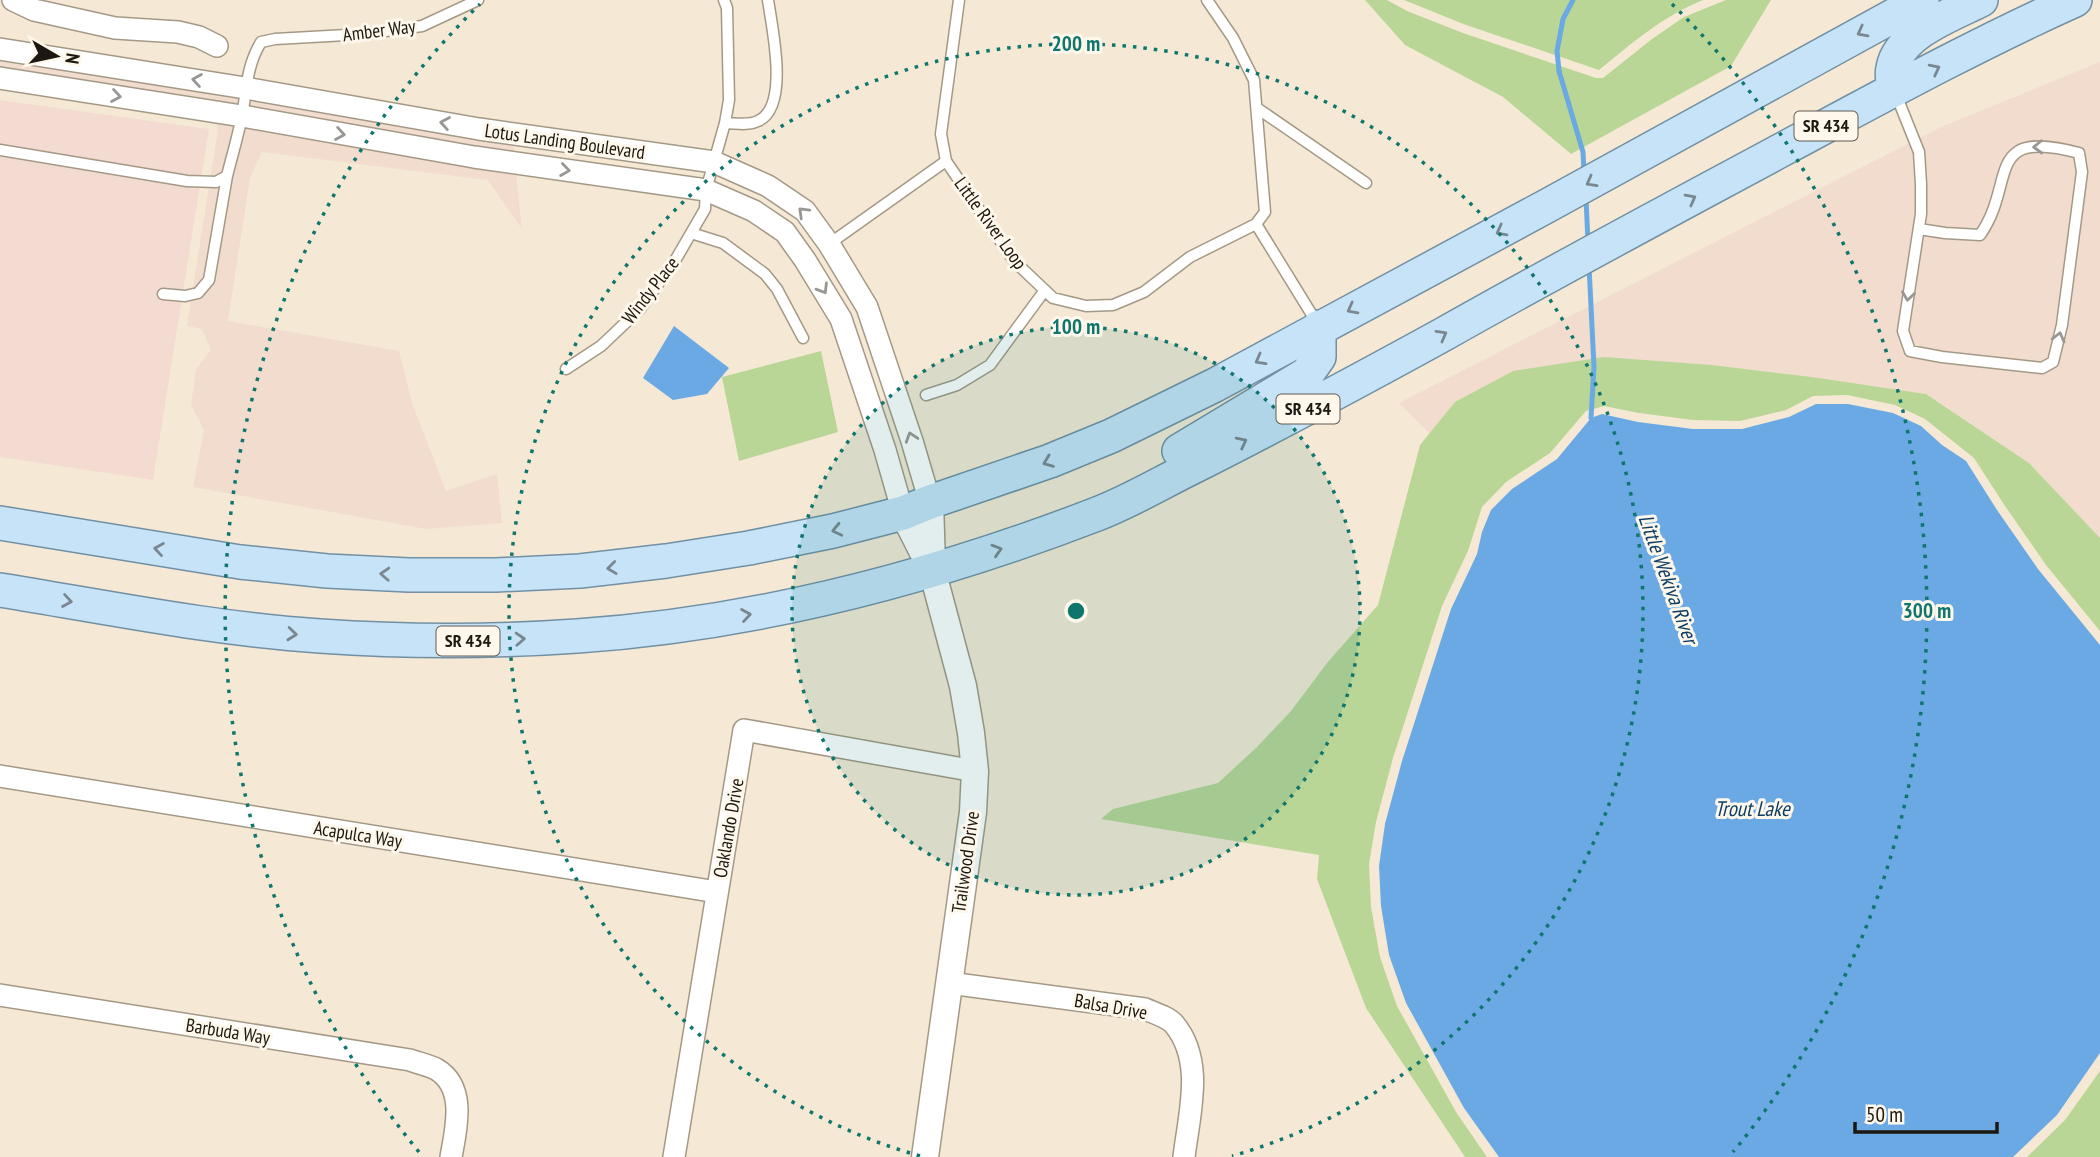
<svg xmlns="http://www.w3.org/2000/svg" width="2100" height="1157" font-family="'PT Sans Narrow',sans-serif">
	<rect width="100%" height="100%" fill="#f5e9d5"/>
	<!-- commercial -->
	<path fill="#f1dcce" d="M 0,58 L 514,144 L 515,153 L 243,107 L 0,68 Z
		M 2100,62 L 2100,538 L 2029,463 L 1926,394 L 1812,377 L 1712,365 L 1455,402 L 1430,434 L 1399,403 L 1941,127 Z
		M 212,121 L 516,173 L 522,229 L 488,180 L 262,152 L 250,178 L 228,321 L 399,351 L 412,403 L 446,491 L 497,474 L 502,523 L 426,529 L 193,487 L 204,430 L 191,405 L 196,369 L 211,350 L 202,329 L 187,326 L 218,130 L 217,125 Z"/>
	<!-- education -->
	<path fill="#f3dbd1" d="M 0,100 L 209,129 L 153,480 L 0,457 Z"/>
	<!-- green -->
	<path fill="#bad697" d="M 1365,0 L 1387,0 L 1407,11 L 1463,33 L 1596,78 L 1603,78 L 1652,39 L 1684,17 L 1726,0 L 1771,0 L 1731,66 L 1571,154 L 1503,97 L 1405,45 Z
		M 1404,0 L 1703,0 C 1663,16 1632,43 1599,70 L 1466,25 Z
		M 821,351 L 838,432 L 739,461 L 722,377 Z
		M 1604,357 L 1712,365 L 1812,377 L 1926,394 L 2029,463 L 2100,538 L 2100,631 L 2046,565 L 2005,506 L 1974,458 L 1925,419 L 1895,405 L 1847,395 L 1813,396 L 1786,410 L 1740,421 L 1693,420 L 1639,413 L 1604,406 L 1586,411 L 1550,453 L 1506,482 L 1482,507 L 1468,551 L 1442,606 L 1393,758 L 1376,822 L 1369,864 L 1371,907 L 1380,957 L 1397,1006 L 1456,1112 L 1487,1157 L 1465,1157 L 1366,1008 L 1317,879 L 1319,855 L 1101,819 L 1113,809 L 1218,783 L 1257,747 L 1291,711 L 1327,663 L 1378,605 L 1420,445 L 1455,402 L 1513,371 Z
		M 2100,1071 L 2100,1157 L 2027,1157 L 2065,1120 Z"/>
	<!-- water -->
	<path fill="#6aa9e3" d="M 674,326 L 729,368 L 707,394 L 673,400 L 643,378 Z
		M 1816,404 L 1848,404 L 1893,413 L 1921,426 L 1942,445 L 1966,461 L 1997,510 L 2038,569 L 2100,645 L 2100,1053 L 2057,1115 L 2013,1157 L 1499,1157 L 1464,1108 L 1406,1003 L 1389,955 L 1381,906 L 1379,866 L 1385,824 L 1402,761 L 1451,609 L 1477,554 L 1482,532 L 1491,510 L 1512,489 L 1557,459 L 1591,418 L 1602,414 L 1638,422 L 1693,429 L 1742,429 L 1789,417 Z"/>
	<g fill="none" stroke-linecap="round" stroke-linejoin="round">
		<!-- stream -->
		<path stroke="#6aa9e3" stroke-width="5" d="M 1573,0 L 1563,19 L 1557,51 L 1559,71 L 1583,152 L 1584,172
			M 1586,199 L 1588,242
			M 1589,266 L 1594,367 L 1591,418 L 1594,423"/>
		<defs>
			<path id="service" d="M 959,0 L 941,134 L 946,161 L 1014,261 L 1053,298 L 1086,306 L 1113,305 L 1144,292 L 1190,257 L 1256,224 L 1265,212 L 1254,80 L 1233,38 L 1207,0
				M 1895,92 L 1919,152 L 1921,184 L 1921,214 L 1903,331 L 1910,351 L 1942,357 L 2042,368 L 2053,362 L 2062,325 L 2082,172 L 2079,153 C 1982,127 2017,183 1980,235 L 1945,233 L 1919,229
				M 1257,108 L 1366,183
				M 725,123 C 735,123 748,126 758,121 C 790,107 772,28 768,0
				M 0,150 L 187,181 L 216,182 L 227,176 C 232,156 238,136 242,116 C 247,89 246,67 261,42 L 275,39 L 364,34 L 422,26 L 478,0
				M 1256,224 L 1317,323
				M 691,233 L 723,243 L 765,274 L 777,289 L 803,338
				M 829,244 L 946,161
				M 163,294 L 185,296 L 198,293 L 209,280 L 227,176
				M 566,369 L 601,346 L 640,309 L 676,259 L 705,209 L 706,190 L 725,123 L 729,100 L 727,8 L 724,0
				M 926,395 L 957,385 L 990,365 L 1045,290"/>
			<path id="minor" d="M 13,0 L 34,10 L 115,28 L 178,32 L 199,37 L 217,46
				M 0,49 L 245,88 L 479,129 L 714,162 L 768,186 L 805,211 L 829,244 L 867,307 L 912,441 L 930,502
				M 0,78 L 242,116 L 474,157 L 706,190 L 754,211 L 785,232 L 805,260 L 841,319 L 885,450 L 903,513
				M 0,776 L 717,892
				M 949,983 L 1145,1009 C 1154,1013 1168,1017 1174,1024 C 1205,1061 1189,1114 1184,1157
				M 0,995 L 410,1060 C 418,1063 428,1065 436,1069 C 467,1087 456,1129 451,1157
				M 674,1157 L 744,730 L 975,771"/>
			<path id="tertiary" d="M 930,502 L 932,565
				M 903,513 L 932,570 L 963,686 L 971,733 L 975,771 L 973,812 L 925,1157"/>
			<path id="primary" d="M 1894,90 C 1893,83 1891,75 1893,68 C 1899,33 1953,14 1981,0
				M 1179,451 L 1307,374 L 1319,357 L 1319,327
				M 0,523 L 240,562 L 327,571 L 409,575 L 496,575 L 580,571 L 666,561 L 749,548 L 833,531 L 903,513 L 930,502 L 1050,461 L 1111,436 L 1215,385 L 1545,207 L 1922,0
				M 0,590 C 106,607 213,629 320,636 C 406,642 492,642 577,636 C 755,624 931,578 1097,514 C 1131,501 1164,481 1197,465 C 1280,423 1362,379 1444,334 C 1557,270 1672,209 1787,147 C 1882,96 1977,44 2075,0"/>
		</defs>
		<!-- service casing -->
		<use href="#service" stroke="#a49986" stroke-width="13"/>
		<!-- minor casing -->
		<use href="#minor" stroke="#a49986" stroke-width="24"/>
		<!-- tertiary casing -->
		<use href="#tertiary" stroke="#a49986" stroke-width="29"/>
		<!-- primary casing -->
		<use href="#primary" stroke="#7290a4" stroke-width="36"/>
		<!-- service -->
		<use href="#service" stroke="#fff" stroke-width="10"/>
		<!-- minor -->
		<use href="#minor" stroke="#fff" stroke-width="21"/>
		<!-- tertiary -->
		<use href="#tertiary" stroke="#fff" stroke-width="26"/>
		<!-- primary -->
		<use href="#primary" stroke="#c6e3f8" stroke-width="33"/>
	</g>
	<!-- one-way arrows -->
	<defs><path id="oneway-chevron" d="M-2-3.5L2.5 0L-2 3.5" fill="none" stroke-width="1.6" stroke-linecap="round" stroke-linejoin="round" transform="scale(1.75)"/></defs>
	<g stroke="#7a8790">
		<use href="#oneway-chevron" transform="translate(1862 32) rotate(152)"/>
		<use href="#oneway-chevron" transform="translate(1935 69) rotate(-27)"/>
		<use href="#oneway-chevron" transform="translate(1591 182) rotate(151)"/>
		<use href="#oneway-chevron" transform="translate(1691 199) rotate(-28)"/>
		<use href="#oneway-chevron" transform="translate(1501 231) rotate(152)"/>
		<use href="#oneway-chevron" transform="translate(1352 309) rotate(152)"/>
		<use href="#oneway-chevron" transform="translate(1442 335) rotate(-29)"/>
		<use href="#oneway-chevron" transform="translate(1260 360) rotate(151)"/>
		<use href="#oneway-chevron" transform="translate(1242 442) rotate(-27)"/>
		<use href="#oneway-chevron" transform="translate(1048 462) rotate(159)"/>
		<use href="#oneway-chevron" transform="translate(837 530) rotate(167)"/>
		<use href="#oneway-chevron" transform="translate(159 549) rotate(-171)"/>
		<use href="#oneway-chevron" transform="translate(997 550) rotate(-17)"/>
		<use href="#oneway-chevron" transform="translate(612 568) rotate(173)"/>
		<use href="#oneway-chevron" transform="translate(385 574) rotate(-177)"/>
		<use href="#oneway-chevron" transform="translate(67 601) rotate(9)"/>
		<use href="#oneway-chevron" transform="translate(746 615) rotate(-9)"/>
		<use href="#oneway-chevron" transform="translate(292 634) rotate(6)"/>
		<use href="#oneway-chevron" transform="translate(520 639) rotate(-3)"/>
	</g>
	<g stroke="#999793">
		<use href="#oneway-chevron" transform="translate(197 80) rotate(-171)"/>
		<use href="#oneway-chevron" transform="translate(116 96) rotate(9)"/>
		<use href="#oneway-chevron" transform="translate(445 123) rotate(-170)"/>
		<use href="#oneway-chevron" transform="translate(340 134) rotate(10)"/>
		<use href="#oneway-chevron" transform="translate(2038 147) rotate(178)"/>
		<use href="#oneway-chevron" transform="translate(565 170) rotate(8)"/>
		<use href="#oneway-chevron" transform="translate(803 212) rotate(-136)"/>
		<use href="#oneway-chevron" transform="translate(823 289) rotate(59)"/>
		<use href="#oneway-chevron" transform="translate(1908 296) rotate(98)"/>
		<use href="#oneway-chevron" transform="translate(2059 337) rotate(-76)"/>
		<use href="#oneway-chevron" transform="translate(911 437) rotate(-108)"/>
	</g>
	<!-- distance rings -->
	<circle cx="1076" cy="611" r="284" fill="#0f766e" fill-opacity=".12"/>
	<g fill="none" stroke="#0f766e" stroke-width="3.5" stroke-dasharray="3.5 7">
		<circle cx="1076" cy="611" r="284"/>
		<path d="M920 1156A567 567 0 1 1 1232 1156"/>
		<path d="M419 1152A851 851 0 0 1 480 4M1672 4A851 851 0 0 1 1733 1152"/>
	</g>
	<g text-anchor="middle" stroke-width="6" stroke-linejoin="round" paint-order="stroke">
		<!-- shield labels -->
		<g fill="#fef7eb" stroke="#605a52" stroke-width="2">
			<rect x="1794.5" y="111.5" width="63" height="29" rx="5"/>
			<rect x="1276.5" y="394.5" width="63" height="29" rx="5"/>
			<rect x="436.5" y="626.5" width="63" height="29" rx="5"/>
		</g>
		<g font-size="18" font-weight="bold" fill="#1c1710">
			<text x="1826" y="132">SR 434</text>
			<text x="1308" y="415">SR 434</text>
			<text x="468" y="647">SR 434</text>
		</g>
		<!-- street labels -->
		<g font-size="19" fill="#1c1710" stroke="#fef7eb">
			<text transform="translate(379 30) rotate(-7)" y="7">Amber Way</text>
			<text transform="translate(565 141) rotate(8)" y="7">Lotus Landing Boulevard</text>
			<text transform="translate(991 223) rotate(54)" y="7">Little River Loop</text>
			<text transform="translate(650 290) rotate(-52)" y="7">Windy Place</text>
			<text transform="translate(728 828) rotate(-80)" y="7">Oaklando Drive</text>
			<text transform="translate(358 834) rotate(9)" y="7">Acapulca Way</text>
			<text transform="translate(965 862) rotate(-82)" y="7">Trailwood Drive</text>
			<text transform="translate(1111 1006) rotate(10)" y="7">Balsa Drive</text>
			<text transform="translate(228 1031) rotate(9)" y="7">Barbuda Way</text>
		</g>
		<!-- water labels -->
		<g font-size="21" font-style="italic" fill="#0f3e64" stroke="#fef7eb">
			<text transform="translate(1668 579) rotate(70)" y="7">Little Wekiva River</text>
			<text x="1752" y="816">Trout Lake</text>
		</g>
	</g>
	<circle cx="1076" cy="611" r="10" fill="#0f766e" stroke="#fef7eb" stroke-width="3.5"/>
	<g font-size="21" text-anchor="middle" font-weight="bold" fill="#0f766e" stroke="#fef7eb" stroke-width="6" stroke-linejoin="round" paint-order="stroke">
		<text x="1076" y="51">200 m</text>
		<text x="1076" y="334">100 m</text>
		<text x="1927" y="618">300 m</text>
	</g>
	<!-- north arrow -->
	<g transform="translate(56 56) rotate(99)" stroke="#fef7eb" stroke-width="5" paint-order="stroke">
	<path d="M0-5L12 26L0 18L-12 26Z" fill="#1c1710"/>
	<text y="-10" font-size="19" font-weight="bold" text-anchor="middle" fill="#1c1710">N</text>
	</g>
	<!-- scale -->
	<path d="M1855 1122v10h142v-10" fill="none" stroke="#1c1710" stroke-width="3.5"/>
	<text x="1866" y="1122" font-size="21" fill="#1c1710" stroke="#fef7eb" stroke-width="5" paint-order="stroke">50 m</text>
</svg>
